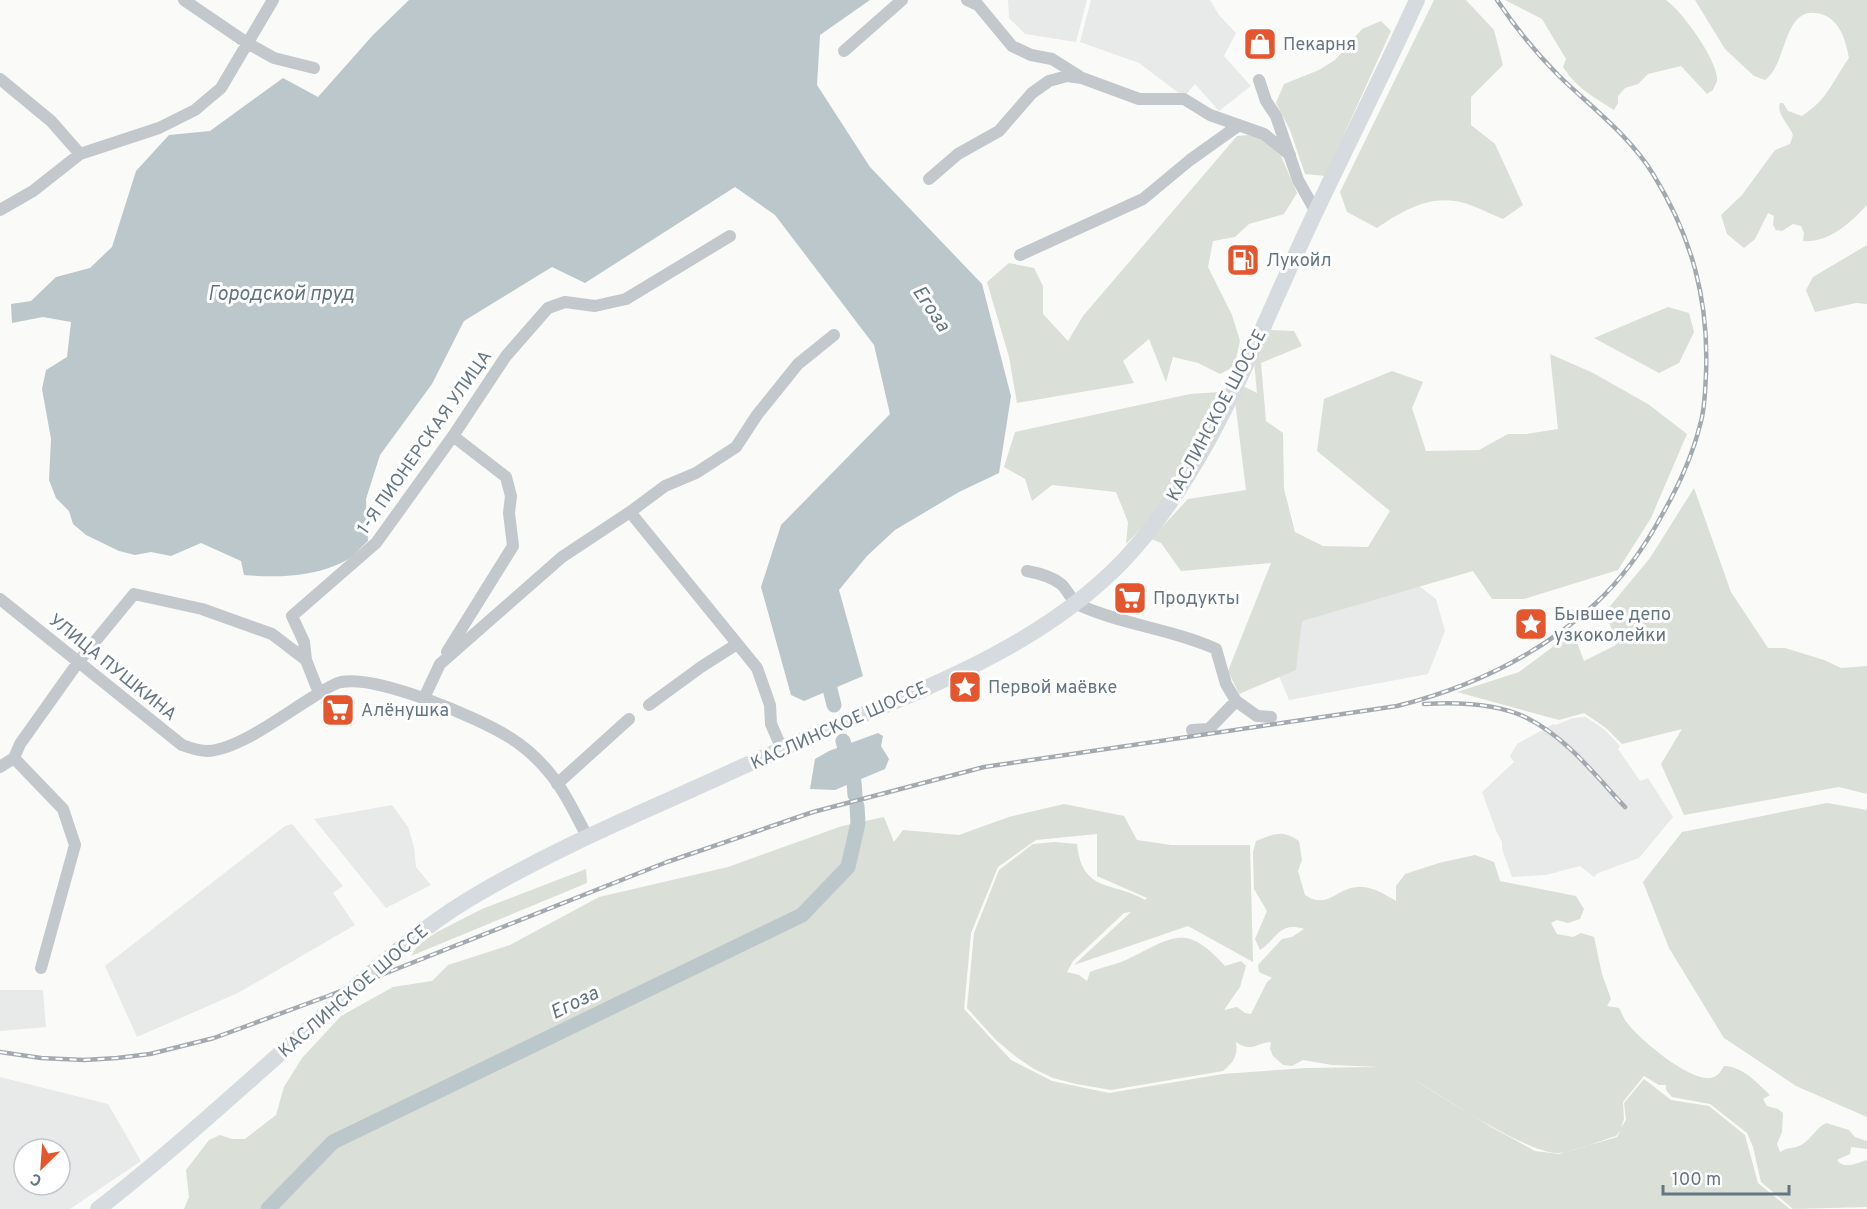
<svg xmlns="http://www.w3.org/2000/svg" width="1867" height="1209" font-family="Overpass,sans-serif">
	<rect width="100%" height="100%" fill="#fafaf8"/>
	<!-- built -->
	<path fill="#e8e9e9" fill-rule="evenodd" d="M 1008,0 L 1087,0 L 1076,42 L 1025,34 L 1009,18 Z
		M 1091,0 L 1210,0 L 1219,15 L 1236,33 L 1224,56 L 1251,86 L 1219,111 L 1195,84 L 1184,97 L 1139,63 L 1080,42 Z
		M 1406,576 L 1436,599 L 1445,631 L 1428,674 L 1289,700 L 1276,669 L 1296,613 Z
		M 1586,717 L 1605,730 L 1620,746 L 1618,749 L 1640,781 L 1648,778 L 1673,817 L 1639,858 L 1598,873 L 1594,877 L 1580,866 L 1546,875 L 1512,877 L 1502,849 L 1502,842 L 1497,833 L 1482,792 L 1514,762 L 1510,756 L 1517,744 L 1553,724 L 1556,725 L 1573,718 Z
		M 392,805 L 408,827 L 414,847 L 416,867 L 431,885 L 386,908 L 314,819 Z
		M 292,824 L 343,886 L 333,893 L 355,925 L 238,993 L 137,1037 L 105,966 L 285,826 Z
		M 0,990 L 43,990 L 46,1027 L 0,1031 Z
		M 0,1077 L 108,1104 L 141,1161 L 70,1209 L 0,1209 ZM 24,1149 L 60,1149 L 60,1185 L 24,1185 Z"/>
	<!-- green -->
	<path fill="#dadfd7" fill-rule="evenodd" d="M 1434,0 L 1466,0 L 1494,30 L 1503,65 L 1471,97 L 1471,125 L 1495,144 L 1523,205 L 1503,219 C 1488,213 1470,203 1455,201 C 1425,197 1401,212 1377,228 L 1347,212 L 1340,192 Z
		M 1505,0 L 1666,0 C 1682,11 1719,62 1717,81 C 1716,84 1714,87 1713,90 L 1707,94 L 1681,66 L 1648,74 L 1638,84 L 1625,88 L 1618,96 L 1618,103 L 1614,110 C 1595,98 1575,87 1563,67 L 1566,59 L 1542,19 Z
		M 1695,0 L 1867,0 L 1867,205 C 1850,223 1829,243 1803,241 L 1804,233 L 1801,226 L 1793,224 L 1782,231 L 1776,230 L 1773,225 L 1774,216 L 1768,213 L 1755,239 L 1744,248 L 1727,234 L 1721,215 L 1742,195 L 1775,150 L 1790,144 L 1793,135 C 1789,124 1776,114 1780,103 L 1783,103 L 1788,111 L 1802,116 C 1830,97 1831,83 1849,58 C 1846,42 1841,22 1824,15 C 1782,0 1789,63 1765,80 L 1754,76 L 1725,49 Z
		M 1381,21 L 1391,31 L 1325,176 L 1305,174 L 1290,130 L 1276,103 L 1284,84 L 1319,70 L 1335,60 L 1362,29 Z
		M 1260,134 L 1281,156 L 1297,193 L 1284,214 L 1249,224 L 1235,237 L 1213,241 L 1208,267 L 1232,315 L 1240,341 L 1234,367 L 1220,374 L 1198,363 L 1173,357 L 1166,382 L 1149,339 L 1123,361 L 1134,383 L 1017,403 L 1009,357 L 987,282 L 1009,263 L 1034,268 L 1043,286 L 1043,314 L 1068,341 L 1083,316 L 1237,136 Z
		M 1867,245 L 1867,304 L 1856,303 L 1815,312 L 1806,290 L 1813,277 Z
		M 1668,307 L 1689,313 L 1694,332 L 1679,363 L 1659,373 L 1594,338 Z
		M 1271,330 L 1294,331 L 1302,346 L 1261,363 L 1266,421 L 1283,433 L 1284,489 L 1295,532 L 1323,546 L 1368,547 L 1390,511 L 1317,451 L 1324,399 L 1392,371 L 1423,382 L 1412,408 L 1426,451 L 1479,450 L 1508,434 L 1526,434 L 1558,429 L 1550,354 L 1593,373 L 1648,404 L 1687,434 L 1651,518 L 1618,570 L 1524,599 L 1492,599 L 1473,571 L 1302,621 L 1296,670 L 1239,694 L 1228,671 L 1271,563 L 1181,571 L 1161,543 L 1151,539 L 1188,499 L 1246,490 L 1235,401 L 1243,386 L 1257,393 L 1254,362 Z
		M 1220,392 L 1156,513 L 1126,544 L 1128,522 L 1116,492 L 1052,485 L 1032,501 L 1025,479 L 1004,467 L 1015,432 L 1190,394 Z
		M 1694,488 L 1731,592 L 1768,648 L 1785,648 L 1824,660 L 1841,668 L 1867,666 L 1867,794 L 1839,787 L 1684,815 L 1661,764 L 1682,729 L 1622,744 L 1606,728 L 1584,713 L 1559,720 L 1457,692 L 1519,672 L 1573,632 L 1584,661 L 1616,645 L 1606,611 L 1650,558 Z
		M 1827,803 L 1867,810 L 1867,1117 L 1796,1086 L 1724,1038 L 1669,948 L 1643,882 L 1682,832 Z
		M 1064,804 L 1124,816 L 1137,840 L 1171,845 L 1250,845 L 1253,962 L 1188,926 L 1074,965 L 1131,912 L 1124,913 L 1073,961 L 1067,972 L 1079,975 L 1087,981 L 1090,972 C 1102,967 1115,965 1126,960 C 1174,937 1185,922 1225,966 L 1241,961 L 1246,966 L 1240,987 L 1224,1010 L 1237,1007 L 1245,1013 L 1251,1014 L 1267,982 L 1272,978 L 1259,972 L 1258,965 L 1282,939 L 1292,937 L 1304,929 C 1279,921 1277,939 1260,950 L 1255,939 L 1267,911 L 1254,889 L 1253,852 L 1256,841 C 1274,834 1282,829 1299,841 L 1302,860 L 1298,871 L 1305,895 C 1328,910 1335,889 1357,887 C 1370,885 1386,895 1396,901 L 1396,886 L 1405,874 L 1439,863 L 1475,855 L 1494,862 L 1500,881 L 1576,896 L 1584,909 L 1580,919 L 1568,923 L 1557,920 L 1551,923 L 1557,934 L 1573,937 L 1581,933 L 1594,937 L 1602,974 L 1611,999 L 1607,1006 L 1619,1008 C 1622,1013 1624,1020 1628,1024 C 1641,1041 1690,1081 1710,1078 C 1718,1077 1720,1072 1724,1066 C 1744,1067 1756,1082 1770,1095 L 1763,1099 L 1767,1106 L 1778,1109 L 1783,1113 L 1782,1132 L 1777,1144 L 1780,1152 C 1787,1147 1795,1149 1803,1144 C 1813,1137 1815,1129 1826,1123 L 1849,1130 L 1855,1137 L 1867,1141 L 1867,1149 L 1851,1147 L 1850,1154 L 1837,1160 C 1844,1170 1857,1163 1867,1160 L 1867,1207 L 1793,1209 L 1761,1182 L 1753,1147 L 1747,1133 L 1710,1104 L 1672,1097 L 1666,1090 L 1666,1085 L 1659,1085 L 1644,1076 L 1623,1102 L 1624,1119 L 1621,1128 L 1626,1120 L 1624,1103 L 1644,1079 L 1671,1100 L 1709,1106 L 1745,1135 L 1758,1183 L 1790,1209 L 184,1209 L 189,1197 L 186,1170 L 209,1140 L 220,1135 L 232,1139 L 245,1139 L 276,1115 L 284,1087 L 302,1058 L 341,1016 L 393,987 L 432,981 L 448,965 L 510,945 L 599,897 L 728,867 L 842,826 L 884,817 L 894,842 L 903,830 L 959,835 L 1009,817 ZM 1097,834 L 1097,876 L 1147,898 L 1145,900 C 1114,881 1082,894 1077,844 L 1055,842 L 1033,844 L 999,870 L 974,933 L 967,1008 L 996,1040 L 1015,1056 L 1034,1069 L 1053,1078 L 1076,1084 L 1111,1090 L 1223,1071 C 1234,1062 1238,1055 1236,1042 C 1252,1053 1255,1043 1271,1042 L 1270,1049 L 1273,1056 L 1283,1065 L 1292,1066 L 1303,1060 L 1332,1065 L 1379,1067 L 1306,1068 L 1223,1074 L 1109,1093 L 1052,1081 L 1011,1060 L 964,1009 L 971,933 L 998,867 L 1036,840 ZM 1394,1067 C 1426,1086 1527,1155 1559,1153 C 1573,1152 1602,1140 1616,1136 L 1621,1130 L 1617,1137 L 1559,1154 L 1535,1151 L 1491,1127 Z
		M 586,869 L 587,883 L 411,956 L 418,945 L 437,932 L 482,909 Z"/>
	<!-- water -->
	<path fill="#bbc7cb" d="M 409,0 L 870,0 L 820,35 L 817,85 L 870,167 L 982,284 L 1011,396 L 999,473 L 959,492 L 895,530 L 867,556 L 839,590 L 863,676 L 804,701 L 791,695 L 761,587 L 781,525 L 890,414 L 874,345 L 775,215 L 735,187 L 585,283 L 552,267 L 464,321 L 432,384 L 380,455 L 366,499 L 368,541 C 361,547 354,556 347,560 C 316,577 278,578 244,575 L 241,561 L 201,543 L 171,556 L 151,552 L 135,555 L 119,551 L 86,535 L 73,524 L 69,511 L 56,498 L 49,480 L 51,439 L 42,389 L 46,370 L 67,357 L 71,322 L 43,317 L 12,323 L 11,304 L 31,301 L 56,277 L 90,268 L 112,247 L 136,171 L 169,135 L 210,131 L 283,78 L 318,97 L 373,35 Z
		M 878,733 L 883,736 L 881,746 L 889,759 L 885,769 L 835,790 L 810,789 L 815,759 L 829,751 Z"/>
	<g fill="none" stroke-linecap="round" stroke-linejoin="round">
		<!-- river -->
		<path stroke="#bbc7cb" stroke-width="15" d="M 826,673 L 834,705
			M 843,741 L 854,782 L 855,795
			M 268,1209 L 333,1142 L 802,915 L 848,867 L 858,823 L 857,806"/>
		<!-- minor -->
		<path stroke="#c3c8cc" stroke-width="12" d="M 184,0 L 247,43 L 274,58 L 314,68
			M 967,0 L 978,5 L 1012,46 L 1031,55 L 1052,59 L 1079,76
			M 844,51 L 902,0
			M 0,79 L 51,121 L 80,154
			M 1259,80 L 1266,101 L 1276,116 L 1298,180 L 1316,212
			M 929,179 L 958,154 L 999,131 L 1032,93 L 1049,81 L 1067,76 L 1082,78 L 1139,99 L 1184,99 L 1210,115 L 1264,134 L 1290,155
			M 0,210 L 33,191 L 80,154 L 159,128 L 195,110 L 221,88 L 273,0
			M 1020,255 L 1143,199 L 1190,160 L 1239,125
			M 630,512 L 757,668 L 770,705 L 771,724 L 782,749
			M 1027,571 C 1038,573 1052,577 1061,584 C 1068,590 1071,601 1079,605 C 1123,625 1172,629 1216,649 L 1226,684 L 1236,701 L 1209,729 L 1192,730
			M 0,599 L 182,745 C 190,748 199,751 208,751 C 240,749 286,713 313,697 C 321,692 332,684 341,682 C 378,675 477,717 509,737 C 522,745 537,758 547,770 C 564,789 575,814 587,836
			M 447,652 L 513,546 L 509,513 L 511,496 L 506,477 L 453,436
			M 306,660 L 319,693
			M 424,698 L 440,664 L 562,557 L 630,512 L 665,486 L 696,473 L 736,447 L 757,415 L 798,364 L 834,335
			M 1236,701 L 1257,716 L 1271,717
			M 649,705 L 701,667 L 737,644
			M 14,758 L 20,744 L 79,661 L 134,594 L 202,609 L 272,634 L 306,660 L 304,642 L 292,616 L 376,543 L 453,436 L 506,356 L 548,308 L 565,302 L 595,306 L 626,299 L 730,236
			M 0,767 L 14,758 L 63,809 L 75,845 L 41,968
			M 557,784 L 629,719"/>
		<!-- major -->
		<path stroke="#d6dbdf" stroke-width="16" d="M 98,1209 C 174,1150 245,1084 318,1020 C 367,977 414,932 471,898 C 535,860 603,829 671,799 C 720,777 768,755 816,734 C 924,689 1040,647 1123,561 C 1210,469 1255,340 1308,228 C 1344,151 1382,77 1417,0"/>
		<defs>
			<path id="rail" d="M 1424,704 C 1457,702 1497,703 1527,718 C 1567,738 1595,775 1625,807
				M 0,1052 L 41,1058 L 84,1060 L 117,1058 L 150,1054 L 214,1038 L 328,996 L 667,862 L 813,812 L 984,767 L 1397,706 C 1469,688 1539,655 1595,604 C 1622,579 1644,548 1662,515 C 1678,487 1692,457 1700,425 C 1705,409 1705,391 1706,374 C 1709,300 1692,237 1653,174 C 1629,135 1591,107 1559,76 C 1536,53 1515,27 1497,0"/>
		</defs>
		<!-- rail casing -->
		<use href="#rail" stroke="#a2aab0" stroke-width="4.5"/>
		<!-- rail -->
		<use href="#rail" stroke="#fff" stroke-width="2" stroke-dasharray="7" stroke-linecap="butt"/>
	</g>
	<!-- icons -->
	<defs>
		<symbol id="shop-square" viewBox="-11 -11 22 22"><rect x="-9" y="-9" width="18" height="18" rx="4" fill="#e4572e" stroke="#fff"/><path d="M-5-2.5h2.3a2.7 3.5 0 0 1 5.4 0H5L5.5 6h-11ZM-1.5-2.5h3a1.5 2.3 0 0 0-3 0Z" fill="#fff"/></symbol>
		<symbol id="fuel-square" viewBox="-11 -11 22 22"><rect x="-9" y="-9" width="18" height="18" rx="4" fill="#e4572e" stroke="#fff"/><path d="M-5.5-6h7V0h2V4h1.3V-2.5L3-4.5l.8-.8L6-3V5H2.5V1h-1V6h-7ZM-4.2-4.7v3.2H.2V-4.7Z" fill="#fff"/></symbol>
		<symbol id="supermarket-square" viewBox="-11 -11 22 22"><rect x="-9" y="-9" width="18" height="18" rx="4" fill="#e4572e" stroke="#fff"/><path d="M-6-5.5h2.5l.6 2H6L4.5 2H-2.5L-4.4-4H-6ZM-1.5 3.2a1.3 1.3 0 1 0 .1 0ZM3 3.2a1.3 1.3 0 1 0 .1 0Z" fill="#fff"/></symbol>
		<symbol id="sight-square" viewBox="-11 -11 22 22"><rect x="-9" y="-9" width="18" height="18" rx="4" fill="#e4572e" stroke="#fff"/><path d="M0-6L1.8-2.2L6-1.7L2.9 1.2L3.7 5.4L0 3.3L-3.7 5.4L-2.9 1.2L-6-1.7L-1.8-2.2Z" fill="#fff"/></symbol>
	</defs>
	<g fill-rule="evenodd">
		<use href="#shop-square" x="1241" y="25" width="38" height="38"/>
		<use href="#fuel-square" x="1224" y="241" width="38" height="38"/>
		<use href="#supermarket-square" x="1111" y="579" width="38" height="38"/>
		<use href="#sight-square" x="1512" y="605" width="38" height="38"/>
		<use href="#sight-square" x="946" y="668" width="38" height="38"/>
		<use href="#supermarket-square" x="319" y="691" width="38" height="38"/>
	</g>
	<g text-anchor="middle" stroke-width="6" stroke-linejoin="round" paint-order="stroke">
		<!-- poi labels -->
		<g font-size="18" fill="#657683" stroke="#fff" text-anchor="start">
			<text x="1283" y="50">Пекарня</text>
			<text x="1266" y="266">Лукойл</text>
			<text x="1153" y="604">Продукты</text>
			<text x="1554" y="620">Бывшее депо<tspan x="1554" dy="21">узкоколейки</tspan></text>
			<text x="988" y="693">Первой маёвке</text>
			<text x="361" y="716">Алёнушка</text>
		</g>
		<!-- street labels -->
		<g font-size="18" fill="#657683" stroke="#fff">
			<text transform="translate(1216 415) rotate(-62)" y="6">КАСЛИНСКОЕ ШОССЕ</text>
			<text transform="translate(424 442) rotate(-55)" y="6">1-Я ПИОНЕРСКАЯ УЛИЦА</text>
			<text transform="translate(113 667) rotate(39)" y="6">УЛИЦА ПУШКИНА</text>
			<text transform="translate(839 725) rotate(-24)" y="6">КАСЛИНСКОЕ ШОССЕ</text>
			<text transform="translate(353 991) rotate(-41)" y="6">КАСЛИНСКОЕ ШОССЕ</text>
		</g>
		<!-- water labels -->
		<g font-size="20" font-style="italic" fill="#60757c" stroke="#fff">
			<text x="281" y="300">Городской пруд</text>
			<text transform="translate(932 308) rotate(56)" y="7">Егоза</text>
			<text transform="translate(574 1002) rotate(-26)" y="7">Егоза</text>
		</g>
	</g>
	<!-- north arrow -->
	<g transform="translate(42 1167) rotate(205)"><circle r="28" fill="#ffffff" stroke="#c1c8cd" stroke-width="1.5"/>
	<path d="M0-4.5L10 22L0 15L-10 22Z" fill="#e4572e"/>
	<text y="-9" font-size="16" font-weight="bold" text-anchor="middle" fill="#657683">С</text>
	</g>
	<!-- scale -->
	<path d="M1663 1185v9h126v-9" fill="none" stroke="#657683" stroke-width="3"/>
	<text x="1672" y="1185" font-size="18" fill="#657683" stroke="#ffffff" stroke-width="4.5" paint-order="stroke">100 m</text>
</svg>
